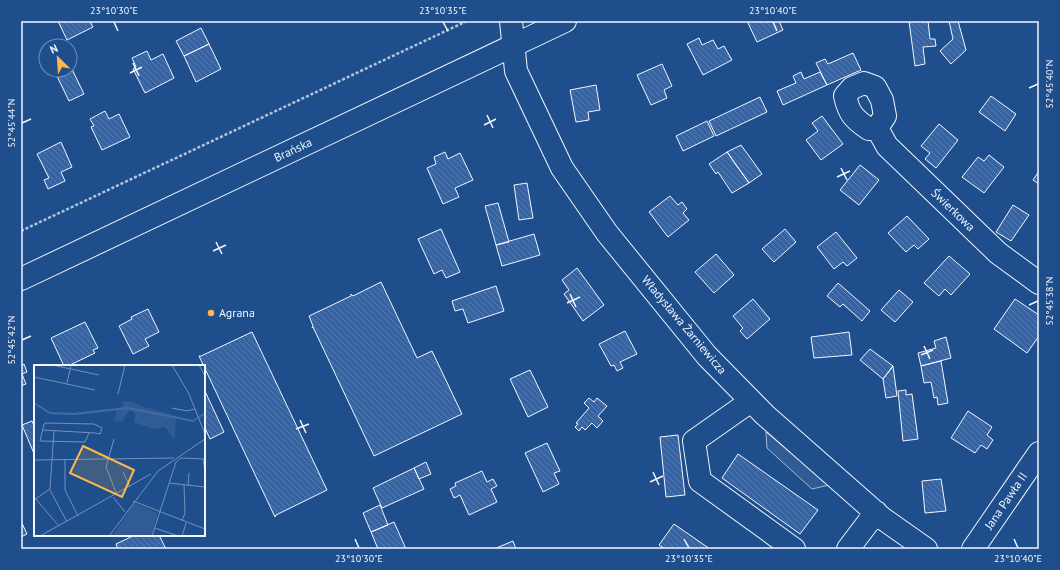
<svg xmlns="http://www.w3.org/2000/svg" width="1060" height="570" font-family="'PT Sans',sans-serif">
	<defs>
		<pattern id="building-back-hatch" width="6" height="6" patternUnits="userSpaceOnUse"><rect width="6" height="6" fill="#3563a3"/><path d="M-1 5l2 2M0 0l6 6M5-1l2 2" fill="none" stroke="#537ab1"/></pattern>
	</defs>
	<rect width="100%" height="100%" fill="#1f4e8c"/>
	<!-- built -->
	<path fill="#305b95" stroke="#a8bbd7" d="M 766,432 L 829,485 L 812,489 L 767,448 Z"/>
	<!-- building -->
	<path fill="url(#building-back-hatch)" stroke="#f2f6ff" d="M 58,21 L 90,21 L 93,27 L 67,40 Z
		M 747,21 L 779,21 L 783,30 L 757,42 Z
		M 909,21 L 928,21 L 930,39 L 935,39 L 936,46 L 923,47 L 925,64 L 915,66 Z
		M 949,21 L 958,21 L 966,50 L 951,64 L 940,51 L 953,39 Z
		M 201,28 L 209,44 L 184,56 L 176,41 Z
		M 699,38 L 702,45 L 713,40 L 718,49 L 724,46 L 732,60 L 703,75 L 687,44 Z
		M 209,44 L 221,69 L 196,82 L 184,56 Z
		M 147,51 L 151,60 L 163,54 L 174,78 L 145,93 L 133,69 L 136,67 L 132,58 Z
		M 853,53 L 861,70 L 827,85 L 816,63 L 825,59 L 828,64 Z
		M 662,64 L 672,86 L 664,90 L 667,98 L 651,105 L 637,75 Z
		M 70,65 L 84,94 L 69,101 L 54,70 L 70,70 Z
		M 801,72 L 804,79 L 820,72 L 827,85 L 783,105 L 777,91 L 796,83 L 793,76 Z
		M 596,85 L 600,110 L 588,112 L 589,120 L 576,122 L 570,90 Z
		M 991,96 L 1016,114 L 1005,131 L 979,112 Z
		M 760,97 L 767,112 L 716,136 L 709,121 Z
		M 105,111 L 109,119 L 119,114 L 130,137 L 102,150 L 91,127 L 94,126 L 90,119 Z
		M 822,116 L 843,144 L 821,160 L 806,140 L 818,131 L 812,123 Z
		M 707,121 L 714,136 L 683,151 L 676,136 Z
		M 939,124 L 958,140 L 936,168 L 925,159 L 930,153 L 921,146 Z
		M 61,142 L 72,167 L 61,172 L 65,181 L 48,189 L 44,180 L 49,178 L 37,154 Z
		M 741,145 L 762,174 L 749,183 L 727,152 Z
		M 445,152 L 448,159 L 460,153 L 473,180 L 455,188 L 459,197 L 443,204 L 427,168 L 436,164 L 434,157 Z
		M 727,152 L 749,183 L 732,193 L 718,172 L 716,174 L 709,164 Z
		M 989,155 L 1004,167 L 984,193 L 962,177 L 978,157 L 984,161 Z
		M 860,165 L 879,180 L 859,205 L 840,190 Z
		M 1039,171 L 1039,184 L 1033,180 Z
		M 527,183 L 533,218 L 519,220 L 514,185 Z
		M 670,196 L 678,205 L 682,202 L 687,209 L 683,213 L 689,220 L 668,237 L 649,212 Z
		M 498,203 L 509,242 L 496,245 L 485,206 Z
		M 1013,205 L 1029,215 L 1011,241 L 996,232 Z
		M 907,216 L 929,239 L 918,249 L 914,245 L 906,252 L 888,233 Z
		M 441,229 L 460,272 L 446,278 L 442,270 L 434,274 L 418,239 Z
		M 785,229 L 796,242 L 774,262 L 762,249 Z
		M 836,232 L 857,258 L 847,266 L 843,262 L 834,269 L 817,247 Z
		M 534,234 L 540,255 L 502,266 L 496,245 Z
		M 716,254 L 734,275 L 714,293 L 695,272 Z
		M 949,256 L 970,274 L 951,295 L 945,289 L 939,296 L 924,283 Z
		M 577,268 L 604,305 L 583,321 L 564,294 L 569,290 L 562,280 Z
		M 381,282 L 417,358 L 432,351 L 462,414 L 374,456 L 313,327 L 312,328 L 313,326 L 309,316 L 351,296 L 351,294 L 353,296 Z
		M 838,283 L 870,311 L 862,321 L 843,304 L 840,307 L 827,296 Z
		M 496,286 L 504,311 L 468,323 L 463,309 L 455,311 L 452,301 Z
		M 899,290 L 913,302 L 895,322 L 881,310 Z
		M 753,299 L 770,319 L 747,339 L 740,331 L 743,328 L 733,316 Z
		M 1015,299 L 1039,315 L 1039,336 L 1027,353 L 994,329 Z
		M 148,309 L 159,332 L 145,339 L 149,346 L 133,354 L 119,326 L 132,319 L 131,317 Z
		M 85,322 L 98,348 L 93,350 L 95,353 L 68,366 L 64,366 L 51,338 Z
		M 625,331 L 637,354 L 620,362 L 623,368 L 617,371 L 614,365 L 611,366 L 599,344 Z
		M 252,332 L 327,490 L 276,515 L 275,517 L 199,356 L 201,356 Z
		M 849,332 L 852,355 L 814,358 L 811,337 Z
		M 946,337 L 951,358 L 921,366 L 918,353 L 936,348 L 934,341 Z
		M 870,349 L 893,366 L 883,379 L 860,360 Z
		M 941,361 L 948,403 L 938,405 L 937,397 L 934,398 L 931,382 L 924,383 L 921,366 Z
		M 24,364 L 27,372 L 22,374 L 26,384 L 21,386 L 21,366 Z
		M 893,366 L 897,396 L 886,398 L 883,379 Z
		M 530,370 L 548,407 L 528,417 L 510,379 Z
		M 204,389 L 224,432 L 210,439 L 204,426 Z
		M 906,390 L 906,395 L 912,394 L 918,439 L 903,441 L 898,391 Z
		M 589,398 L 594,402 L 597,398 L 607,406 L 598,416 L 603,421 L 597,428 L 592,423 L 585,430 L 582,427 L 579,431 L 575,427 L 578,424 L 576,423 L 589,408 L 584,403 Z
		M 968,411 L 992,427 L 987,435 L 993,440 L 987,449 L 981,445 L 975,453 L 951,438 Z
		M 32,421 L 35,428 L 35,456 L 22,425 Z
		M 678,435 L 685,495 L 666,497 L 660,437 Z
		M 547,443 L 560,471 L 554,473 L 559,484 L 543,492 L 525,453 Z
		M 738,454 L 818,510 L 800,534 L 722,478 Z
		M 426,462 L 431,474 L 419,479 L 414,468 Z
		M 414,468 L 424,489 L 382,508 L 373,488 Z
		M 482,471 L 487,482 L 493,479 L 497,486 L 491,489 L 497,502 L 469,515 L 460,495 L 454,498 L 450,489 L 456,486 L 455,483 Z
		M 941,479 L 946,511 L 925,513 L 922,481 Z
		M 380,505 L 388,525 L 371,532 L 363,513 Z
		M 21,521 L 27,534 L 21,537 Z
		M 394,522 L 406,549 L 378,549 L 371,532 Z
		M 674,524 L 710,549 L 665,549 L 659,545 Z
		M 135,535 L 159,535 L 166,549 L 118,549 L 116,544 Z
		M 513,541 L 516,549 L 494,549 Z"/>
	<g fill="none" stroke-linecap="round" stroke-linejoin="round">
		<defs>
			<path id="minor" d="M 511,21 L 516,71 L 562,168 L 607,233 L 707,356 L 765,415 L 882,518 L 926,549
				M 864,83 L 875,87 L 882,100 L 885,116 L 877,128 L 869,129 C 854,119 849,114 845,96 L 852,88 Z
				M 877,128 L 887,146 L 998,253 L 1039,283
				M 21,279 L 565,21
				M 751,401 L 694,441 L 700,481 L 794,549
				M 848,549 L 876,512
				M 973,549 L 1039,453"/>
		</defs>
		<!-- minor casing -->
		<use href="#minor" stroke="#f2f6ff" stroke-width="24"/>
		<!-- path -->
		<path stroke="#b3c4dc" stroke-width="2.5" stroke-dasharray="3 2" stroke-linecap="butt" d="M 21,231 L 467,21"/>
		<!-- minor -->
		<use href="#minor" stroke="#1f4e8c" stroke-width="22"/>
	</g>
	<!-- ticks -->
	<path fill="none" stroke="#f2f6ff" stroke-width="1.5" d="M 114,22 L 118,31M 443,22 L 448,31M 773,22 L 777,31M 133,63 L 139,76M 130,73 L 142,67M 1029,88 L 1038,84M 487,115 L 493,128M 22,123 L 31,119M 484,125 L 496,119M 841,168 L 847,180M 837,177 L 850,171M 216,242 L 222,254M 213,251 L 226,245M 570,294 L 576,307M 567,303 L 580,297M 1029,305 L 1038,301M 22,340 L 31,336M 924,346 L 930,359M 921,355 L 933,350M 300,420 L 306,433M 296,429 L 309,424M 653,472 L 659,485M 650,482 L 663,476M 355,539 L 359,548M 684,539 L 689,548M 1014,539 L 1018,548"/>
	<!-- markers -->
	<circle fill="#ffb74d" stroke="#1f4e8c" stroke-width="1.5" cx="211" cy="313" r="4"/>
	<g text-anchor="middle" stroke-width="3" stroke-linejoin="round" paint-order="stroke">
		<!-- street labels -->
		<g font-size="12" fill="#f2f6ff" stroke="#1f4e8c">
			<text transform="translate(293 150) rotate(-25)" y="4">Brańska</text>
			<text transform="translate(953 210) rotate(44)" y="4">Świerkowa</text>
			<text transform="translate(684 325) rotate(50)" y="4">Władysława Żarniewicza</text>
			<text transform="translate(1006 501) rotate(-56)" y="4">Jana Pawła II</text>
		</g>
		<!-- poi labels -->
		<g font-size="12" fill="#f2f6ff" stroke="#1f4e8c" text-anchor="start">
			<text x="219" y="317">Agrana</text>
		</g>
	</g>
	<!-- overview -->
	<g transform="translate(34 365)">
		<rect width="171" height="171" fill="#1f4e8c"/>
		<path d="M 97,36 L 107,41 L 142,51 L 141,72 L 139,73 L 131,62 L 119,64 L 100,57 L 101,49 L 98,46 L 94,47 L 89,56 L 80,57 L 82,46 L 89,40 L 88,37 Z" fill="#305b95"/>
		<path d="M 100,138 L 124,148 L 117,171 L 78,171 Z" fill="#305b95"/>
		<path fill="none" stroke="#446ba0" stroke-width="2" d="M 0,38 L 16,48 L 40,49 L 94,43 L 159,56 L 171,48"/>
		<path fill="none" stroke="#7391ba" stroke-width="1" d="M 18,0 L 65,10M 138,0 L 155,29 L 171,69M 165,0 L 171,11M 0,12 L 61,25M 33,18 L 37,0M 84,29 L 91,0M 138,43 L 153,46 L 161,44M 9,65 L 61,68 L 66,69 L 68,63 L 60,59 L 11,58 L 10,59 L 6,76 L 51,77 L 55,68M 80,74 L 72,102 L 83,130M 147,93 L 171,94M 169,94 L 171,107M 0,95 L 140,93M 31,95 L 31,125 L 44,151M 89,107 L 96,122M 135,118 L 171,122M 154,121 L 155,108M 16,125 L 33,157M 0,132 L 25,161M 79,132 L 91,147M 0,135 L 16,124 L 20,66M 99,136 L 171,164M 148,156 L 151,148 L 150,120M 121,163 L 144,171M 6,171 L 117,109M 75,171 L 124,106 L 171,74M 118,171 L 142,97 L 147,93M 148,171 L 152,158"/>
		<path fill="#ffb74d" fill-opacity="0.15" stroke="#ffb74d" stroke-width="2" d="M 49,81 L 100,105 L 88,132 L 36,108 Z"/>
		<rect width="171" height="171" fill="none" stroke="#f2f6ff" stroke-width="2"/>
	</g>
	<!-- border -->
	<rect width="1060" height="570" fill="none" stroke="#1f4e8c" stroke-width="44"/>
	<!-- north arrow -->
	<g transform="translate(58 58) rotate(335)"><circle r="19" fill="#1f4e8c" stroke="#7391ba"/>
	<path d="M0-3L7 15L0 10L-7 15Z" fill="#ffb74d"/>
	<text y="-6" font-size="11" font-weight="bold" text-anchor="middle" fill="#f2f6ff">N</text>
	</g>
	<rect x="22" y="22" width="1016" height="526" fill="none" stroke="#f2f6ff" stroke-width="1.5"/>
	<g font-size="10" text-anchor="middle" fill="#f2f6ff">
		<text x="114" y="14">23°10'30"E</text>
		<text x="443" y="14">23°10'35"E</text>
		<text x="773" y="14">23°10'40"E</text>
		<text transform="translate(1049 84) rotate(-90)" y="4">52°45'40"N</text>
		<text transform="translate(11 123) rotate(-90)" y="4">52°45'44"N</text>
		<text transform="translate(1049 301) rotate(-90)" y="4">52°45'38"N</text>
		<text transform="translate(11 340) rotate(-90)" y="4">52°45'42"N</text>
		<text x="359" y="562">23°10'30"E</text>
		<text x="689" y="562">23°10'35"E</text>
		<text x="1018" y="562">23°10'40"E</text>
	</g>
</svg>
